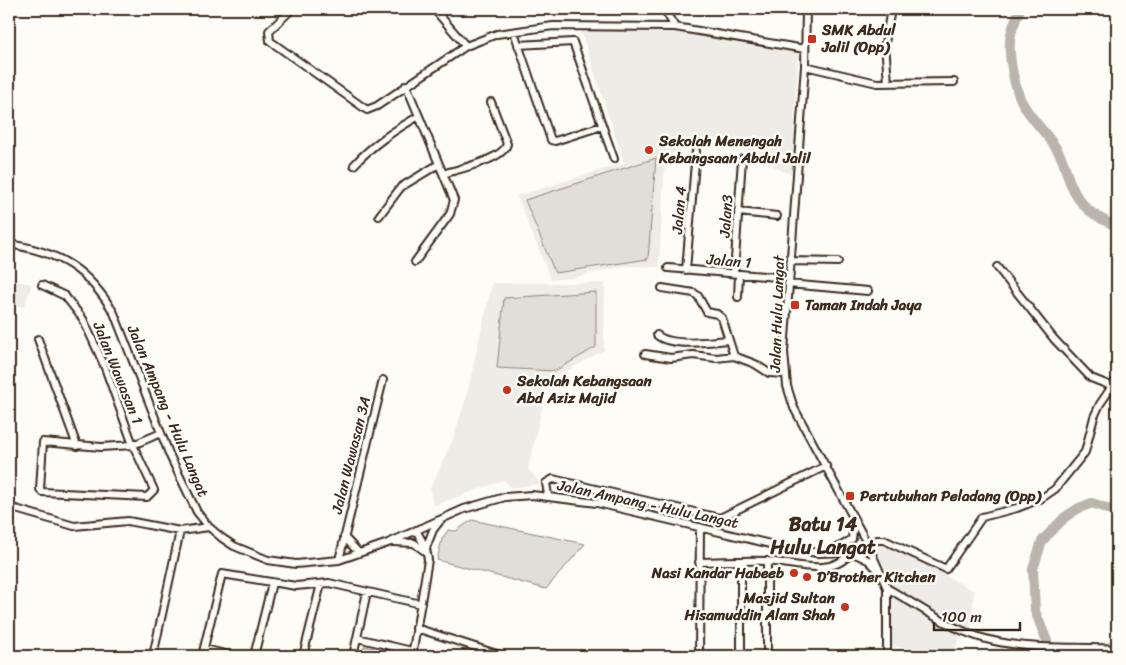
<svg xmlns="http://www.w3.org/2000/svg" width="1126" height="665" font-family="Sriracha,sans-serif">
	<rect width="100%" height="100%" fill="#fdfcf7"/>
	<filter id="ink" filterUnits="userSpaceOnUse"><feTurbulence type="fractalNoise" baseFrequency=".02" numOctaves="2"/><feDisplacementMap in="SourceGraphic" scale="10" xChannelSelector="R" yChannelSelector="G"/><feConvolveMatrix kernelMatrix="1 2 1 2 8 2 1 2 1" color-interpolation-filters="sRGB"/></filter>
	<g filter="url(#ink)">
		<!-- built -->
		<path fill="#efece7" d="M 581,31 L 675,31 L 798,52 L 792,175 L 718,139 L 693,143 L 665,157 L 659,267 L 624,266 L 572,278 L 551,280 L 517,196 L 624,163 Z
			M 9,280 L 32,284 L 24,307 L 9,304 Z
			M 492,283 L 605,283 L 604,350 L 548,382 L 528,469 L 541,484 L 511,488 L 504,480 L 433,506 L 430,489 L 453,439 L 466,398 Z
			M 881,542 L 889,544 L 974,591 L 971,630 L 964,628 L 954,651 L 949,656 L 926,656 L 911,649 L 891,646 L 893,595 L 890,585 L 872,547 Z
			M 1117,632 L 1117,656 L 1100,656 L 1099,642 L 1116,641 Z"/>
		<!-- green -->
		<path fill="#e1ded7" stroke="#8e847a" d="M 656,158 L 648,259 L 555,273 L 525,200 Z
			M 596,292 L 596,347 L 555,371 L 497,368 L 504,298 Z
			M 472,520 L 585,544 L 546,589 L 437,560 L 442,539 L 448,530 L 456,531 Z
			M 364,646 L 407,655 L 361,656 Z"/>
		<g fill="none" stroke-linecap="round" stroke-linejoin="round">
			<!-- river -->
			<path stroke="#bbb4ad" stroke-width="10" d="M 1020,9 C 1017,17 1013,25 1011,34 C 1007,51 1014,89 1023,104 C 1033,122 1049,135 1059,153 C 1065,163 1066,174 1071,185 C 1080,207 1096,218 1117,226
				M 1053,656 L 1035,611 L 1033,569 L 1042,541 L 1065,517 L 1079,508 L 1092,503 L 1117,512"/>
			<defs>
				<path id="minor" d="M 292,9 L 269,31 L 270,41 L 367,110 L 377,106 L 466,46 L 497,34 L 553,26 L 675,27
					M 434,9 L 466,46
					M 664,9 L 675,27 L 805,49
					M 806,9 L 805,66 L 784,352 L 787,386 L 794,408 L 868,545 L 887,588 L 887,656
					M 514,32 L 551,140 L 555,141 L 602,126
					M 518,45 L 573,42 L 614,159
					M 805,66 L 877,83 L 954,82
					M 888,83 L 885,43 L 891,9
					M 406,85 L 454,200 L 450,214 L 415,262
					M 354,165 C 373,144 395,130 419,116
					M 443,174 C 458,169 503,160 507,144 L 491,102
					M 738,212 L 777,216
					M 379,216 L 401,187 L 439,164
					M 9,244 C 59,252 88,269 114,313 L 170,456 L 197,512 L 209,527 L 222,538 L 234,546 L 268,560 L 296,564 L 339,560 L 388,543 L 464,509 L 505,497 L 532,495 L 597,503 L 783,547 L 817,553 L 851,552 L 877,540 L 884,540 L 946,569 L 982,517 L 1017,508 L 1042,498 L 1055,489 L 1085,452 L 1094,417 L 1100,404 L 1117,379
					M 791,261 L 838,262
					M 997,267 L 1054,339 L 1091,378 L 1111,386
					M 668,268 L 789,278
					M 686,270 L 696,151
					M 734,274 L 742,159
					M 788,284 L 868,291
					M 42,285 L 65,296 L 83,319 L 104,365 L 133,445 L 154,490 L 147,497 L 42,492 L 40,489 L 43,442 L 101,447 L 133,445 L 161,433
					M 662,288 L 694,293 L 698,296 L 707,312 L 717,314 L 722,318 L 734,356
					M 738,297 L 739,274
					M 657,335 C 670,347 711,342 728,340
					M 38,339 L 77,446
					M 645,354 L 671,358 L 693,355 L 716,358 L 734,356 L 755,364 L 769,373 L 786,374
					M 548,495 L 546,483 L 553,479 L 720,518 L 826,466
					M 9,507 L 74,526 L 128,521 L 180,531 L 209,527
					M 344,537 L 359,553
					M 394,542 L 414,543 L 426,552
					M 426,548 L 433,530 L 440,521
					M 826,551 L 840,547 L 852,539 L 854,521
					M 851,552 L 868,560 L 877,569
					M 339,560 L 383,380
					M 699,562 C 721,562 743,560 765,561 C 792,562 832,579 851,552
					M 887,588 C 917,605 947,627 979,637 C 1023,651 1072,646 1117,649
					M 416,628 L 503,656
					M 357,638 L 412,651
					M 204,649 L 234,656
					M 153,656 L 180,531
					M 202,656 L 222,574 L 296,586 L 329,583 L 421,604
					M 254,656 L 272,583
					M 303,656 L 321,584
					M 353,656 L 367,592
					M 412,656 L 428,560 L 426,548 L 416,530
					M 699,656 L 700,527
					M 741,656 L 741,561
					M 767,656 L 767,561"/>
			</defs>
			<!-- minor casing -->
			<use href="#minor" stroke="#3b2a1e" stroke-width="10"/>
			<!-- minor -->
			<use href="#minor" stroke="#fdfcf7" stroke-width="6"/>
		</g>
	</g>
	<!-- markers -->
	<g fill="#c8321e" stroke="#fdfcf7" stroke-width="2">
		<rect x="807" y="34" width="10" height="10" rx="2.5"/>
		<circle cx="649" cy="150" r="5"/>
		<rect x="790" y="300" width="10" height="10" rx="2.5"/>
		<circle cx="507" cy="390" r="5"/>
		<rect x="845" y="491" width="10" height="10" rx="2.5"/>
		<circle cx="794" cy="573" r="5"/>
		<circle cx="807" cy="577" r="5"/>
		<circle cx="845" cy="607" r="5"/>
	</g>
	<g text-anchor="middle" stroke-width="5" stroke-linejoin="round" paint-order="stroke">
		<!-- poi labels -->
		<g font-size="15" font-weight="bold" fill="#3b2a1e" stroke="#fdfcf7" text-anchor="start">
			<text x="822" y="35">SMK Abdul<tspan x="822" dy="17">Jalil (Opp)</tspan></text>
			<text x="659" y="146">Sekolah Menengah<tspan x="659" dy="17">Kebangsaan Abdul Jalil</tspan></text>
			<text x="805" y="310">Taman Indah Jaya</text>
			<text x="517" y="386">Sekolah Kebangsaan<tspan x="517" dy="17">Abd Aziz Majid</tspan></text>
			<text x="860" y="501">Pertubuhan Peladang (Opp)</text>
			<text x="784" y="578" text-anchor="end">Nasi Kandar Habeeb</text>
			<text x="817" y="582">D’Brother Kitchen</text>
			<text x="835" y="603" text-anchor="end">Masjid Sultan<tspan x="835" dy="17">Hisamuddin Alam Shah</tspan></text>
		</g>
		<!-- street labels -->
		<g font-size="15" fill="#3b2a1e" stroke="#fdfcf7">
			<text transform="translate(679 210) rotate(-85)" y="5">Jalan 4</text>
			<text transform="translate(726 216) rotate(-86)" y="5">Jalan3</text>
			<text transform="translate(729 261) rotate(5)" y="5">Jalan 1</text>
			<text transform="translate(777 314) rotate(-88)" y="5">Jalan Hulu Langat</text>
			<text transform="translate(118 373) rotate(68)" y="5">Jalan Wawasan 1</text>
			<text transform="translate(168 411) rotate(67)" y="5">Jalan Ampang - Hulu Langat</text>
			<text transform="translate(351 455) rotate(-76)" y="5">Jalan Wawasan 3A</text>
			<text transform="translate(648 504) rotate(12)" y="5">Jalan Ampang - Hulu Langat</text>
		</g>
		<!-- district labels -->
		<g font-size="20" font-weight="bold" fill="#3b2a1e" stroke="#fdfcf7">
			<text x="823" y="531">Batu 14<tspan x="823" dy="23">Hulu Langat</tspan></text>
		</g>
	</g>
	<!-- margin -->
	<rect width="1126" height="665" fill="none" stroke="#fdfcf7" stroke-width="30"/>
	<rect x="15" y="15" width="1096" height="635" fill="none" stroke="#3b2a1e" stroke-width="2" filter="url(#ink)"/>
	<!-- scale -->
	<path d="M934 622v8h86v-8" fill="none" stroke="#3b2a1e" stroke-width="2.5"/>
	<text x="941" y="622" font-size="15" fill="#3b2a1e" stroke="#fdfcf7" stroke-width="4" paint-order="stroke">100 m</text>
</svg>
